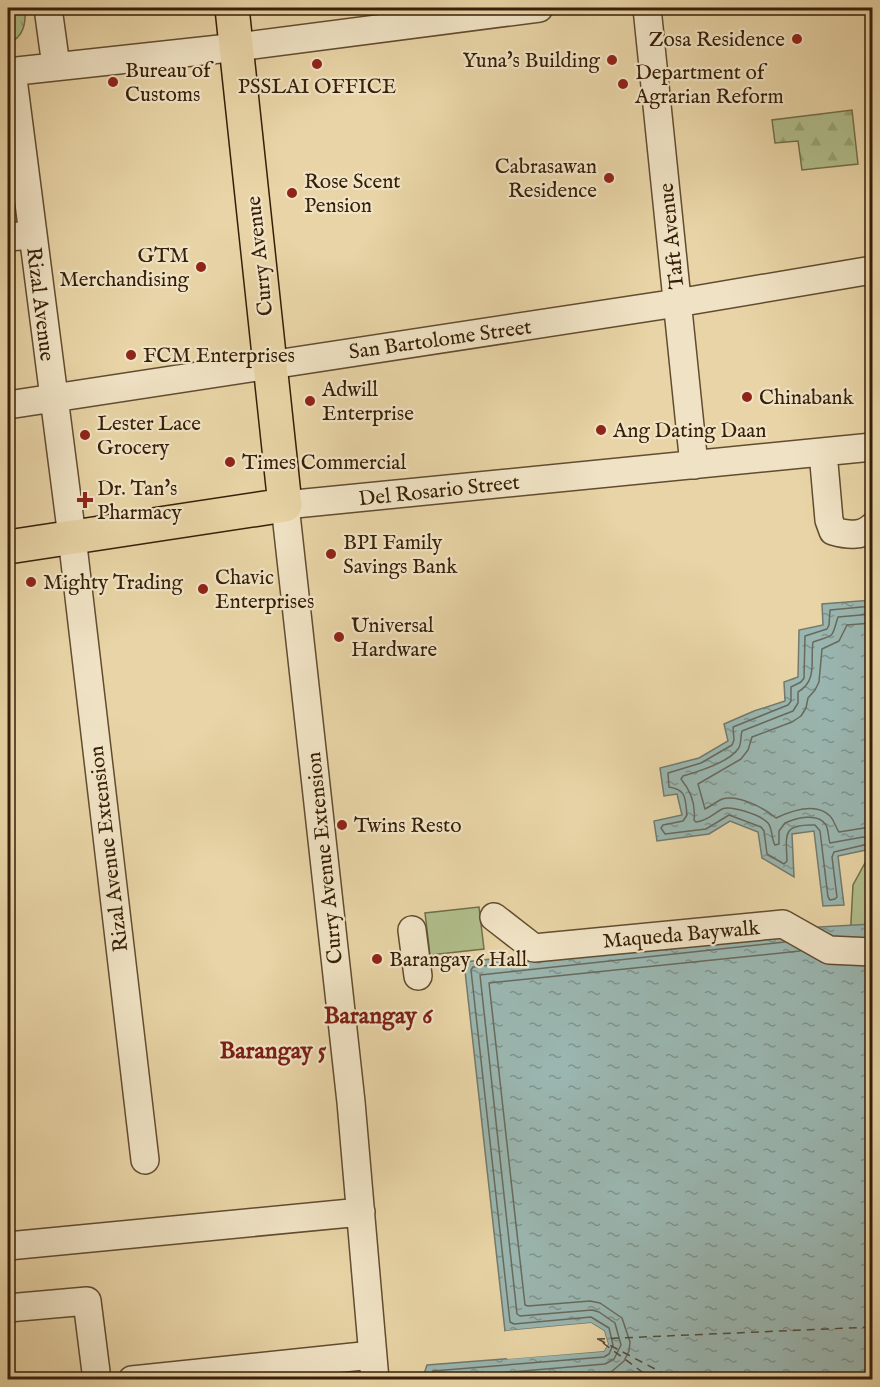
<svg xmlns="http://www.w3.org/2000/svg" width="880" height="1387" font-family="'IM FELL English',serif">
	<defs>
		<pattern id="forest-firs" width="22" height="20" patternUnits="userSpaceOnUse" patternTransform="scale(1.5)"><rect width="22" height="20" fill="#b0be8b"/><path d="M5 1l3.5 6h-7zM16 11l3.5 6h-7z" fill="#98a376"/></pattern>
		<pattern id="park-tufts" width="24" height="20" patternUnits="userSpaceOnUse" patternTransform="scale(1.5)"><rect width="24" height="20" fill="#b0be8b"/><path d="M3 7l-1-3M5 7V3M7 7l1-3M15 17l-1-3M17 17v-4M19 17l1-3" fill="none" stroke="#98a376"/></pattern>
		<pattern id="water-ripples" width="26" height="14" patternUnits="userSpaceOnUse" patternTransform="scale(1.5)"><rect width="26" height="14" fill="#9ab6b0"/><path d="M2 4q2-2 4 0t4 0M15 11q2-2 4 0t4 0" fill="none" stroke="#7e938d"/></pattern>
	</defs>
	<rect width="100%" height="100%" fill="#e8d4a6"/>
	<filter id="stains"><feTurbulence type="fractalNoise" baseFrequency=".00333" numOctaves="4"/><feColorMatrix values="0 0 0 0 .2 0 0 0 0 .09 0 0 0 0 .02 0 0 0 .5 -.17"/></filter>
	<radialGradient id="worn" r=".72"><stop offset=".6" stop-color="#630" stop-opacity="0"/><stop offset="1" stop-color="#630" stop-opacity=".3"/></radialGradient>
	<!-- grass -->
	<path fill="#b0be8b" stroke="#736e4a" stroke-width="1.5" d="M 872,850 L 872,939 L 850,941 L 853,885 Z
		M 479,907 L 484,949 L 430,955 L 425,913 Z"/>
	<!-- forest -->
	<path fill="url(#forest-firs)" stroke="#736e4a" stroke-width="1.5" d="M 852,110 L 858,164 L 802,170 L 798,141 L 775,143 L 772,120 Z"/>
	<!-- park -->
	<path fill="url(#park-tufts)" stroke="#736e4a" stroke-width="1.5" d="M 8,8 L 25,8 C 26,23 24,37 8,44 Z"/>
	<!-- water -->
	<path fill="url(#water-ripples)" stroke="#727a6d" stroke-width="1.5" d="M 872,600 L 872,886 L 870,886 L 866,850 L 838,856 L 844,905 L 823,906 L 814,831 L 792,834 L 794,877 L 762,858 L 758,832 L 730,821 L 709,834 L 657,841 L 654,821 L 682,815 L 677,794 L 664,796 L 660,768 L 699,758 L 728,741 L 724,724 L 754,711 L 785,701 L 784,682 L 798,677 L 799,630 L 823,625 L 822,604 Z
		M 872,924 L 872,1379 L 422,1380 L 427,1365 L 604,1351 L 608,1344 L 604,1331 L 591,1323 L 505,1331 L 464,962 L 766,930 Z"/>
	<!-- pier -->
	<path fill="#e8d4a6" d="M 591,1323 L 604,1331 L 608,1344 L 604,1351 L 507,1359 L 507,1356 L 602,1348 L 605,1343 L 601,1333 L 591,1326 L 506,1334 L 505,1331 Z"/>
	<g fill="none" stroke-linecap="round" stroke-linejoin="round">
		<!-- shore -->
		<path stroke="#686a5c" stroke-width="1.5" d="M 872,606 L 830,610 L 829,625 L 827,629 L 805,636 L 804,678 L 801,682 L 791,687 L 791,701 L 788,705 L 733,727 L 734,740 L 732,745 L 701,763 L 668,773 L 669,787 C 687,790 685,798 687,815 L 683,821 L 663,825 L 661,828 L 665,834 L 706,829 L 729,815 L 761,827 L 764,831 L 767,854 L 784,864 L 787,861 C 786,834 782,824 815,825 L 820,831 L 828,897 L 830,900 L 835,899 L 837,897 L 832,857 L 834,852 L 864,845 L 870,847 L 872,853
			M 872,614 L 838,617 C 831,639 836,634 813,642 C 810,661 818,680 798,692 L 798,703 L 793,711 L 742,731 C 740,737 742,744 738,749 C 729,762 697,772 683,776 L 681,779 C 690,790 696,804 694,820 L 696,822 C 707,821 713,814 722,809 C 731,805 761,815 768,823 C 773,829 771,839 775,845 L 779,844 L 779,831 L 785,823 C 796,818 818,812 826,825 C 829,831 828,838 830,843 L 863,837 L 872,839
			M 872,623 L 847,625 L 839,641 L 822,649 L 819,682 L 815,690 L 808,698 L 806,708 L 801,716 L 792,722 L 752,737 L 748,750 L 741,759 L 698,784 L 705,809 C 711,806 716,802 722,799 C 738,794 764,808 776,818 C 791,811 816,802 830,816 C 835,821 835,827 839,832 L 864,828 L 872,829
			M 429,1380 L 433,1371 L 604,1357 L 609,1354 L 613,1345 L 609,1328 L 591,1317 L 514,1324 L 510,1322 L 471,970 L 473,967 L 529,961
			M 437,1380 L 439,1378 L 605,1364 L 614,1359 L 621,1345 L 615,1323 L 599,1312 L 592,1310 L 520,1316 L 517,1314 L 480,975 L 785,942
			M 529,1380 L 611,1372 L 624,1361 L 629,1351 L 630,1342 L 622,1318 L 600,1303 L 590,1301 L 528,1306 L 525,1305 L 489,983 L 800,951"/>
		<!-- ferry -->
		<path stroke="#544c3a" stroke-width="1.5" stroke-dasharray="8 6" stroke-linecap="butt" d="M 597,1339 L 872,1327
			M 598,1339 L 676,1380
			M 603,1343 L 653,1380"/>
		<defs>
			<path id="minor" d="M 48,8 L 56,66
				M 647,8 L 694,465
				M 12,71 L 72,537 L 145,1160
				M 8,72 L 238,47 L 539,8
				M 8,237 L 32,235
				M 8,405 L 677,303 L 872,270
				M 823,452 L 829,520 L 833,531 C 847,535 861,537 872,527
				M 494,917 L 534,948 L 783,924 L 829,950 L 872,952
				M 412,930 L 418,976
				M 8,1246 L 361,1212
				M 8,1308 L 87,1301 L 97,1380
				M 132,1380 L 372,1355
				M 375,1380 L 351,1102 L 285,505 L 872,447"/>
			<path id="major" d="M 8,547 L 285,505 L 232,8"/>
		</defs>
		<!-- minor casing -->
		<use href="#minor" stroke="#624c30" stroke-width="30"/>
		<!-- major casing -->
		<use href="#major" stroke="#361f08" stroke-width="36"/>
		<!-- minor -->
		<use href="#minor" stroke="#f0e3c5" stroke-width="27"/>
		<!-- major -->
		<use href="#major" stroke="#e8d4a6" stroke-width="33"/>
	</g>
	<!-- markers -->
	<g fill="#8f2418" stroke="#f0e3c5" stroke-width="2">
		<circle cx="797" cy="39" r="6"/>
		<circle cx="612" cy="60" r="6"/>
		<circle cx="317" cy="64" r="6"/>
		<circle cx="113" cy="82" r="6"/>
		<circle cx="623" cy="84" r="6"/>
		<circle cx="609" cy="178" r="6"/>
		<circle cx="292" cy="193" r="6"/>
		<circle cx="201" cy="267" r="6"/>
		<circle cx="131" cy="355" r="6"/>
		<circle cx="747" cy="397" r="6"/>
		<circle cx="310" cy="401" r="6"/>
		<circle cx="601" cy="430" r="6"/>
		<circle cx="85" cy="435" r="6"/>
		<circle cx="230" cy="462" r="6"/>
		<path d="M82 491h6v6h6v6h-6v6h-6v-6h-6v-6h6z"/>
		<circle cx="331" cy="554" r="6"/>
		<circle cx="31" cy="582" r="6"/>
		<circle cx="203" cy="589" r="6"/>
		<circle cx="339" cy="637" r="6"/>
		<circle cx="342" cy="825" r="6"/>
		<circle cx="377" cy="959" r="6"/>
	</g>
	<g text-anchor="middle" stroke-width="4.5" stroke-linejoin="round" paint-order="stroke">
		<!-- poi labels -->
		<g font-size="21" fill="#361f08" stroke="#f0e3c5" text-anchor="start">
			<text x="785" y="46" text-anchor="end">Zosa Residence</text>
			<text x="600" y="67" text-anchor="end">Yuna's Building</text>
			<text x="125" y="77">Bureau of<tspan x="125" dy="24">Customs</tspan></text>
			<text x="635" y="79">Department of<tspan x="635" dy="24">Agrarian Reform</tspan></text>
			<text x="317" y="93" text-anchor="middle">PSSLAI OFFICE</text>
			<text x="597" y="173" text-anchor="end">Cabrasawan<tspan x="597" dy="24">Residence</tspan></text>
			<text x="304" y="188">Rose Scent<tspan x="304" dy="24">Pension</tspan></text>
			<text x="189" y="262" text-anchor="end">GTM<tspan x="189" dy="24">Merchandising</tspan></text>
			<text x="143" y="362">FCM Enterprises</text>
			<text x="322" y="396">Adwill<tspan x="322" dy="24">Enterprise</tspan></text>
			<text x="759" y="404">Chinabank</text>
			<text x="97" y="430">Lester Lace<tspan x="97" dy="24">Grocery</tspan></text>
			<text x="613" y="437">Ang Dating Daan</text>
			<text x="242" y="469">Times Commercial</text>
			<text x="97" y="495">Dr. Tan's<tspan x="97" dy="24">Pharmacy</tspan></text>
			<text x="343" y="549">BPI Family<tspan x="343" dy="24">Savings Bank</tspan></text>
			<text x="215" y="584">Chavic<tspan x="215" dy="24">Enterprises</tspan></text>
			<text x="43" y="589">Mighty Trading</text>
			<text x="351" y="632">Universal<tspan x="351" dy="24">Hardware</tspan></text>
			<text x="354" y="832">Twins Resto</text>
			<text x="389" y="966">Barangay 6 Hall</text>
		</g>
		<!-- street labels -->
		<g font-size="21" fill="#361f08" stroke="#f0e3c5">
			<text transform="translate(671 236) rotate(-96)" y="7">Taft Avenue</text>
			<text transform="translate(259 256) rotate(-96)" y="7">Curry Avenue</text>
			<text transform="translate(41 304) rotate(83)" y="7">Rizal Avenue</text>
			<text transform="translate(440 339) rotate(-8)" y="7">San Bartolome Street</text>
			<text transform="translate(439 490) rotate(-6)" y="7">Del Rosario Street</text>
			<text transform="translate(108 849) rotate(-97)" y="7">Rizal Avenue Extension</text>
			<text transform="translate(324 858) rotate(-96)" y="7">Curry Avenue Extension</text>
			<text transform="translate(681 934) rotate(-5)" y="7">Maqueda Baywalk</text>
		</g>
		<!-- quarter labels -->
		<g font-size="24" font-weight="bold" fill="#7a1f14" stroke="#f0e3c5">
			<text x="378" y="1023">Barangay 6</text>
			<text x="273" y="1058">Barangay 5</text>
		</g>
	</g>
	<!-- margin -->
	<rect width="880" height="1387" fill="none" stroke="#e8d4a6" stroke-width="30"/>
	<rect x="9" y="9" width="862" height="1369" fill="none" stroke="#361f08" stroke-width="3"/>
	<rect x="15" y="15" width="850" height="1357" fill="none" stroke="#361f08" stroke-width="1.5"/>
	<rect width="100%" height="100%" filter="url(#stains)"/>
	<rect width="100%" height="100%" fill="url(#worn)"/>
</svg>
